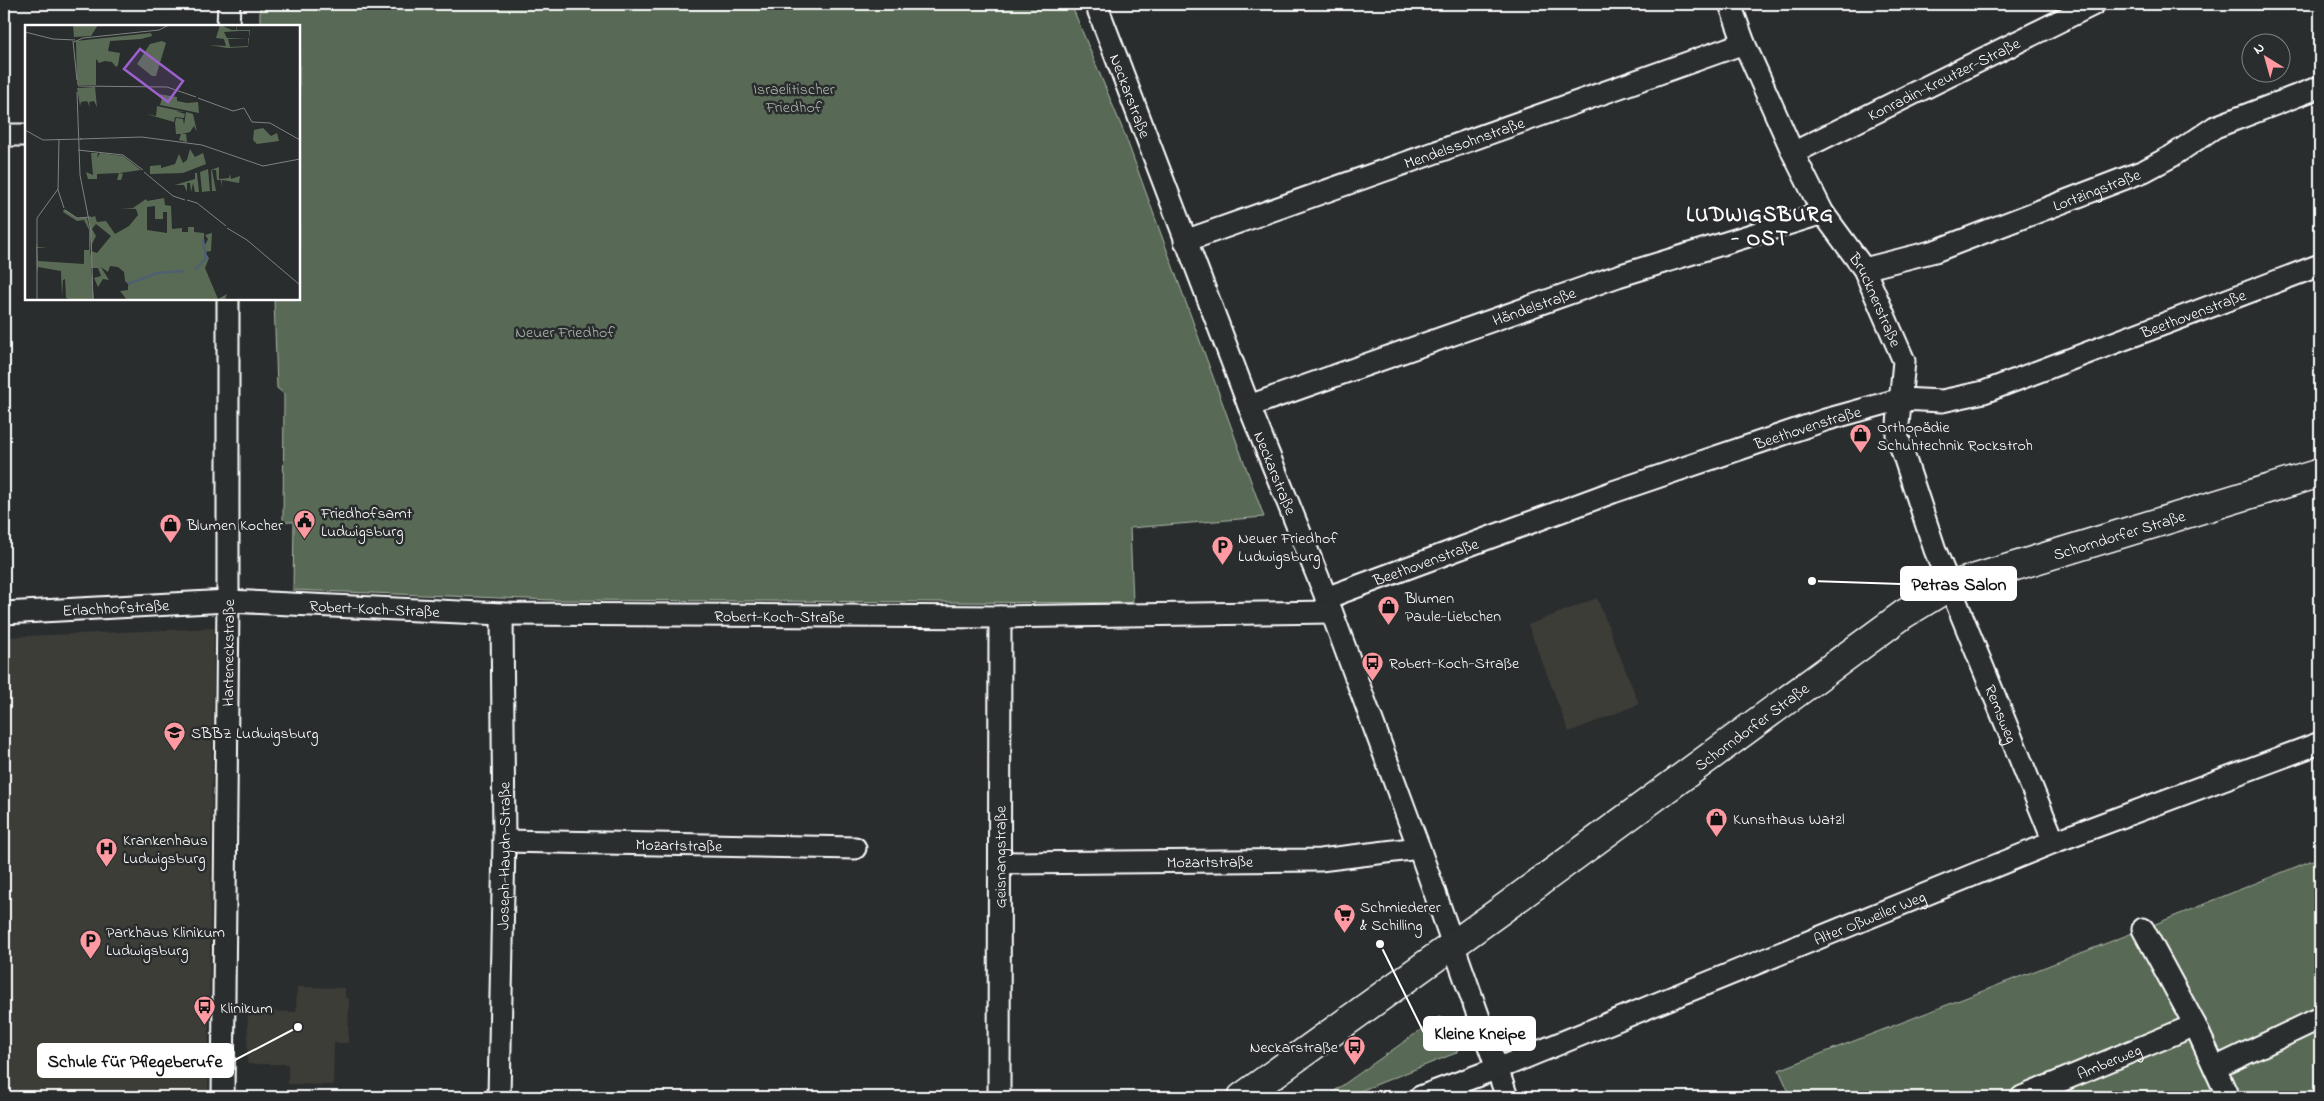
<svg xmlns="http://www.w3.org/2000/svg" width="2324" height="1101" font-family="'Indie Flower',sans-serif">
	<rect width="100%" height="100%" fill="#2a2d2e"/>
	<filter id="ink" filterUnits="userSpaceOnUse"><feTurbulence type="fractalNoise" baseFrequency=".02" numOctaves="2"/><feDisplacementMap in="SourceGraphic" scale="10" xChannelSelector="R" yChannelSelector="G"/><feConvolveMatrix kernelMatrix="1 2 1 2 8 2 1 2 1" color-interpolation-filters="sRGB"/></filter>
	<g filter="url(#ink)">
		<!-- built -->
		<path fill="#3d3c38" d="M 1597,598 L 1639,704 L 1569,732 L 1528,625 Z
			M 214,628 L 208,1097 L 4,1097 L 4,637 Z
			M 297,987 L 345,988 L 345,998 L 349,998 L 348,1043 L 334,1043 L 333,1085 L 288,1084 L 288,1064 L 247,1064 L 248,1011 L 296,1012 Z"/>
		<!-- green -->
		<path fill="#596b54" stroke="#acb5aa" d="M 260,4 L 1071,4 L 1125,135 L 1264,517 L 1130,528 L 1133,603 L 552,600 L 293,590 L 294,522 L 283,522 L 284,402 L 284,394 L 277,388 L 274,299 L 299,299 L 299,26 L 260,26 Z
			M 2320,857 L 2320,1097 L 1791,1097 L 1779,1070 L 2143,929 Z
			M 1439,1017 C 1454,1020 1455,1034 1460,1046 L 1456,1053 L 1345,1097 L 1326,1097 Z"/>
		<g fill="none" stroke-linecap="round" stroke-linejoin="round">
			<defs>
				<g id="minor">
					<path id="s1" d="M 1096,4 L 1249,406 L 1328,602 L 1419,848 L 1507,1097"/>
					<path id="s2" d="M 1730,4 L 1744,43 L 1793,153 L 1823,213 L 1864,269 L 1904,361 L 1897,435 L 1935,550 L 2054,842"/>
					<path d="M 228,26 L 229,4"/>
					<path d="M 4,135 L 26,135"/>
					<path id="s3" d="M 1793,153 L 2094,4"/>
					<path id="s4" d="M 1185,241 L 1744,43"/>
					<path id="s5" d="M 1864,269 L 1935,251 L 2144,171 L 2172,156 L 2215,127 L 2320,87"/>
					<path id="s6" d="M 1249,406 L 1618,276 L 1823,213"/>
					<path id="s7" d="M 1326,598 L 1613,492 L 1825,420 L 1901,399 L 1942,401 L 1984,392 L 2320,265"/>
					<path id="s8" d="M 4,613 L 228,601 L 502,614 L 1000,617 L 1331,612"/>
					<path id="s9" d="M 504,841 L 855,848"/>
					<path id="s10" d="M 1000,863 L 1320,860 L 1419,848"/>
					<path d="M 2143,929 L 2195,1025 L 2228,1097"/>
					<path d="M 2215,1068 L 2320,1018"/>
					<path id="s11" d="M 223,1097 L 228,601 L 228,299"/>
					<path id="s12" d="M 499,1097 L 504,841 L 502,614"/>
					<path id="s13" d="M 999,1097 L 1000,617"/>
					<path id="s14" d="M 1420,1097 L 1509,1064 L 2054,842 L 2320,743"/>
					<path id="s15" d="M 2022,1097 L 2195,1025"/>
				</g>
				<g id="secondary">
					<path id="s16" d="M 1242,1097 L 1500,911 L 1904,614 L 1950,586 L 2320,473"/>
				</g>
			</defs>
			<!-- minor casing -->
			<use href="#minor" stroke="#fff" stroke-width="25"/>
			<!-- secondary casing -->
			<use href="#secondary" stroke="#fff" stroke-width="31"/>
			<!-- minor -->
			<use href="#minor" stroke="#2a2d2e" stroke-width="21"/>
			<!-- secondary -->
			<use href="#secondary" stroke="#2a2d2e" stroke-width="28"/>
		</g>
	</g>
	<!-- icons -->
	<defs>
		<symbol id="shop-pin" viewBox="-11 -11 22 30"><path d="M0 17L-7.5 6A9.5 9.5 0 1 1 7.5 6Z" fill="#ff9aa2" stroke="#2a2d2e"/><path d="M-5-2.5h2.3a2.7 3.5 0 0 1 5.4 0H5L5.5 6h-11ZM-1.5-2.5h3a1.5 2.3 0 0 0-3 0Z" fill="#111"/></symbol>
		<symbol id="civic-pin" viewBox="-11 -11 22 30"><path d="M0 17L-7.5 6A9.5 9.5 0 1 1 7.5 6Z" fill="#ff9aa2" stroke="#2a2d2e"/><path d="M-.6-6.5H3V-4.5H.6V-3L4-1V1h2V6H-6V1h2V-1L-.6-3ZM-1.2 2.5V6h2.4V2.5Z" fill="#111"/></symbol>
		<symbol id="parking-pin" viewBox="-11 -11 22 30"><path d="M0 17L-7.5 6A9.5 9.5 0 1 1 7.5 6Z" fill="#ff9aa2" stroke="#2a2d2e"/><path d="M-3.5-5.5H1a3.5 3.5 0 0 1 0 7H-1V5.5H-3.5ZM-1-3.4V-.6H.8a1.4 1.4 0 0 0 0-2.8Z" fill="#111"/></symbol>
		<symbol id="bus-pin" viewBox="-11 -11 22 30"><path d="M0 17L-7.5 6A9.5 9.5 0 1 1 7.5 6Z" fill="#ff9aa2" stroke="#2a2d2e"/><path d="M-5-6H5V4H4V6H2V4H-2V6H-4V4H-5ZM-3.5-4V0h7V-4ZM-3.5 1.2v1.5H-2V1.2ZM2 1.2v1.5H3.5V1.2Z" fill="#111"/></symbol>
		<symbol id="school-pin" viewBox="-11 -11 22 30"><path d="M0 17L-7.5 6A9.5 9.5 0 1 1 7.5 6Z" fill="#ff9aa2" stroke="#2a2d2e"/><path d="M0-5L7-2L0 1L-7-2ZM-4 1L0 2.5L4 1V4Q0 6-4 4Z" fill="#111"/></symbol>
		<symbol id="hospital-pin" viewBox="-11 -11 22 30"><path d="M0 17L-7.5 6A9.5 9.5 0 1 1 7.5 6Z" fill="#ff9aa2" stroke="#2a2d2e"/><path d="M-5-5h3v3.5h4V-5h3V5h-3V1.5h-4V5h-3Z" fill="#111"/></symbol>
		<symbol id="supermarket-pin" viewBox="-11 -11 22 30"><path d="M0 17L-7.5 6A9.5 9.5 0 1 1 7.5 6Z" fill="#ff9aa2" stroke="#2a2d2e"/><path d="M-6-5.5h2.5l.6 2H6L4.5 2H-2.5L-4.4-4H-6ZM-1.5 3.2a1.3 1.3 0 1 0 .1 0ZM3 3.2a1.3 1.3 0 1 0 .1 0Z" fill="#111"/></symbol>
	</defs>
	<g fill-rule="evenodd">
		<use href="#shop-pin" x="1848" y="422" width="25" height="34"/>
		<use href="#civic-pin" x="292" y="508" width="25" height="34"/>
		<use href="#shop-pin" x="158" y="512" width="25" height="34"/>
		<use href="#parking-pin" x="1210" y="534" width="25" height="34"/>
		<use href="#shop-pin" x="1376" y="594" width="25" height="34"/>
		<use href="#bus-pin" x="1360" y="650" width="25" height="34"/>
		<use href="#school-pin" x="162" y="720" width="25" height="34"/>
		<use href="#shop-pin" x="1704" y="806" width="25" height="34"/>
		<use href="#hospital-pin" x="94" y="836" width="25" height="34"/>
		<use href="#supermarket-pin" x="1332" y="902" width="25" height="34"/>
		<use href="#parking-pin" x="78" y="928" width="25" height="34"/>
		<use href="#bus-pin" x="192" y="994" width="25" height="34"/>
		<use href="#bus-pin" x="1342" y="1034" width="25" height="34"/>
	</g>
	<g text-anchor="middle" stroke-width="5" stroke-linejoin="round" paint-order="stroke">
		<!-- street labels -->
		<g font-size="16" fill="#fff" stroke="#2a2d2e">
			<text dy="6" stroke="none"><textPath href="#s3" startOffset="168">Konradin-Kreutzer-Straße</textPath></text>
			<text dy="6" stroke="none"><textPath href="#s1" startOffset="98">Neckarstraße</textPath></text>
			<text dy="6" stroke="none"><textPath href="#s4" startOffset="296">Mendelssohnstraße</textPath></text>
			<text dy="6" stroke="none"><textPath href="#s5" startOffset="246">Lortzingstraße</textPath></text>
			<text dy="6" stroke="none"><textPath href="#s2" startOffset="331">Brucknerstraße</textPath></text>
			<text dy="6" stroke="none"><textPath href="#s6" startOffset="302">Händelstraße</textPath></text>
			<text dy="6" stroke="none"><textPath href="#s7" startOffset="916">Beethovenstraße</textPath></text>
			<text dy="6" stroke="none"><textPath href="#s7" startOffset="511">Beethovenstraße</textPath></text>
			<text dy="6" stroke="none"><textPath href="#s1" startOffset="502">Neckarstraße</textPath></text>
			<text dy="6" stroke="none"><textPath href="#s16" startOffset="1050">Schorndorfer Straße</textPath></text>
			<text dy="6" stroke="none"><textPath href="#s7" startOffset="106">Beethovenstraße</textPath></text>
			<text dy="6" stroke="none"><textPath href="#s8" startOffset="112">Erlachhofstraße</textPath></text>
			<text dy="6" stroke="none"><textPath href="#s8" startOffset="371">Robert-Koch-Straße</textPath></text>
			<text dy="6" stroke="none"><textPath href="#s8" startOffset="776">Robert-Koch-Straße</textPath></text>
			<text dy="6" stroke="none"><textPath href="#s11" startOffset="444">Harteneckstraße</textPath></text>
			<text dy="6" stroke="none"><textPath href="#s2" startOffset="771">Remsweg</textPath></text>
			<text dy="6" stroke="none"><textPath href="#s16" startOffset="630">Schorndorfer Straße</textPath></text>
			<text dy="6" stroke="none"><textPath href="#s9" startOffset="175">Mozartstraße</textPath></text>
			<text dy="6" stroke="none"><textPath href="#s12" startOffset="241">Joseph-Haydn-Straße</textPath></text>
			<text dy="6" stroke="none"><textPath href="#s13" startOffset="240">Geisnangstraße</textPath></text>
			<text dy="6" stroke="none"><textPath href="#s10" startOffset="210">Mozartstraße</textPath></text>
			<text dy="6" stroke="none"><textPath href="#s14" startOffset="484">Alter Oßweiler Weg</textPath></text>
			<text dy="6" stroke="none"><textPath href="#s15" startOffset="94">Amberweg</textPath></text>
		</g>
		<!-- park labels -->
		<g font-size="16" fill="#acb5aa" stroke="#2a2d2e">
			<text x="794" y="94">Israelitischer<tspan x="794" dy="18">Friedhof</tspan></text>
			<text x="565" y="337">Neuer Friedhof</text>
		</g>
		<!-- poi labels -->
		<g font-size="16" fill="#fff" stroke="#2a2d2e" text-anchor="start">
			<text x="1877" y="432">Orthopädie<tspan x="1877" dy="18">Schuhtechnik Rockstroh</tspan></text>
			<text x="321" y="518">Friedhofsamt<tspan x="321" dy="18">Ludwigsburg</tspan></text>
			<text x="187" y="530">Blumen Kocher</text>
			<text x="1238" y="543">Neuer Friedhof<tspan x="1238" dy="18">Ludwigsburg</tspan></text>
			<text x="1405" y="603">Blumen<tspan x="1405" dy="18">Paule-Liebchen</tspan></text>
			<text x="1389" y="668">Robert-Koch-Straße</text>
			<text x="191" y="738">SBBZ Ludwigsburg</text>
			<text x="1733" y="824">Kunsthaus Watzl</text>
			<text x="123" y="845">Krankenhaus<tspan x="123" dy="18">Ludwigsburg</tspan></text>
			<text x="1360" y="912">Schmiederer<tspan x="1360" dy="18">&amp; Schilling</tspan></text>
			<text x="106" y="937">Parkhaus Klinikum<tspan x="106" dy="18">Ludwigsburg</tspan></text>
			<text x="220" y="1013">Klinikum</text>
			<text x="1338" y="1052" text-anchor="end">Neckarstraße</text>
		</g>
		<!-- district labels -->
		<g font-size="21" font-weight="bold" letter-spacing="1" fill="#fff" stroke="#2a2d2e">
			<text x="1760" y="221">LUDWIGSBURG<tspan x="1760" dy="24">- OST</tspan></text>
		</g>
	</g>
	<!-- overview -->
	<g transform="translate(25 25)">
		<rect width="275" height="275" fill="#2a2d2e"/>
		<path d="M 48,0 L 73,0 L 66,11 L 49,12 ZM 195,0 L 207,5 L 211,5 L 212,0 L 212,5 L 231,5 L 225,5 L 223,22 L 202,23 L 185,20 L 201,21 L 199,14 L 191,13 ZM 214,6 L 224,6 L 224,13 L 202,13 L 199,7 ZM 203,14 L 223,13 L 223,21 L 205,22 ZM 126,8 L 127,11 L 116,14 L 85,16 L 83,26 L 95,28 L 93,40 L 91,42 L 87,37 L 80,36 L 74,38 L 71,34 L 71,60 L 52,60 L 51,16 ZM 137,16 L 141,18 L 131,51 L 127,51 L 112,39 L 125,19 ZM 70,62 L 72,82 L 69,76 L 64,77 L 65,82 L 62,76 L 56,77 L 55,81 L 52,63 ZM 133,69 L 152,72 L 152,76 L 162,78 L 173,77 L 174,88 L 135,80 L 137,73 ZM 132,81 L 160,87 L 151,86 L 160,89 L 159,93 L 150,92 L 149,97 L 121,89 L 131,91 ZM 161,87 L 168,89 L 172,107 L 169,101 L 165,107 L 157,109 L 161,109 L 162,117 L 154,115 L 156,109 L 151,109 L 150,98 L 151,93 L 158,94 L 159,100 ZM 238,103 L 246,111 L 252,108 L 254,116 L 232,119 L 228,115 L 229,105 ZM 165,124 L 170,132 L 178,128 L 181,139 L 158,148 L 125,149 L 125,141 L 136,140 L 136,143 L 150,139 L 154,129 L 158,138 L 162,135 ZM 66,128 L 73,128 L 72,133 L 75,128 L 98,131 L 116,145 L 95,148 L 98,149 L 96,155 L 92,155 L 94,148 L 72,149 L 72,154 L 63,154 L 61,147 L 68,150 ZM 194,142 L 194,154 L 204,153 L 205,149 L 206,154 L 215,151 L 214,158 L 197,155 L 196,162 L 196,155 L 192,155 L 191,145 L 187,145 L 191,166 L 187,166 L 186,145 ZM 183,144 L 185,166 L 177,167 L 175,147 ZM 170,148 L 172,148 L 174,167 L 170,167 L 168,158 L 166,167 L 165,158 L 162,158 L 162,167 L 159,160 L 150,160 L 170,154 ZM 139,173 L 140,180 L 146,181 L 147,204 L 157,203 L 157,207 L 163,207 L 163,202 L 169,202 L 169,207 L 179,208 L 179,222 L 183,214 L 180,210 L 187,208 L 186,226 L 180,227 L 184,233 L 180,243 L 193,274 L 202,269 L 200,275 L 102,275 L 95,266 L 103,265 L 103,260 L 104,262 L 103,259 L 100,256 L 99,247 L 93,242 L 85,241 L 83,247 L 76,242 L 84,255 L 78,254 L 73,262 L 69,253 L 76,251 L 73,243 L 66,243 L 69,275 L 46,275 L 41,273 L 40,254 L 38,255 L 37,271 L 36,246 L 13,242 L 12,248 L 11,219 L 12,222 L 23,222 L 12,223 L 13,236 L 59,239 L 59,225 L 64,225 L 64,205 L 59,195 L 52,196 L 38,187 L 39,184 L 52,193 L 62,193 L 66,209 L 65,232 L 66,226 L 72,228 L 86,211 L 71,199 L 67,204 L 71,211 L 67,219 L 64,193 L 70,191 L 72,197 L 81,196 L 90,209 L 104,201 L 113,190 L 111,184 L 95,183 L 108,183 L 121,174 L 122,176 ZM 130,181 L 130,194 L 138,194 L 138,187 L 142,187 L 142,208 L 122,205 L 122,182 Z" fill="#596b54" fill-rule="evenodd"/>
		<path fill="none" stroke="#4f6071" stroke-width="2.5" d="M 170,245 L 181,233 L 178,215M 103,259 L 132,248 L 159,246"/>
		<path fill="none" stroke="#7f8182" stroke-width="1" d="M 0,7 L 28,14 L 50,15M 48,16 L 52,55M 49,17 L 58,13 L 134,5 L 144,0M 53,61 L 142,62 L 171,72M 52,67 L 55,150M 173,73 L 208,86 L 219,83 L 227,97 L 245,98 L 275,115M 0,105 L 18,115 L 57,114M 34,114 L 33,165 L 39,183M 55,114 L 117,112 L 177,120 L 238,141 L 275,134M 53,125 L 98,130 L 118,145M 119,147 L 148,171 L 160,175M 55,150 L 66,206 L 68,275M 162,175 L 172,178 L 201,201M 40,185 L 52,193 L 66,192M 202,203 L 222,215 L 275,260M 12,275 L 12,193 L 33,164"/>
		<path fill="#9c61cf" fill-opacity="0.15" stroke="#9c61cf" stroke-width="2.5" d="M 115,24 L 158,56 L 143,77 L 99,44 Z"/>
		<rect width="275" height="275" fill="none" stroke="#fff" stroke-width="2.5"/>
	</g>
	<!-- callouts -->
	<path fill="none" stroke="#fff" stroke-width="2" d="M1812 581L1901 584M1380 944L1424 1033M298 1027L233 1061"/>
	<g fill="#fff" stroke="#2a2d2e" stroke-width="2">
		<circle cx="1812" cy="581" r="5"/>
		<circle cx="1380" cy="944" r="5"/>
		<circle cx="298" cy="1027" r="5"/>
	</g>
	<g fill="#fff" stroke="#fff" stroke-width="2">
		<rect x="1901" y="567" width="115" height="33" rx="5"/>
		<rect x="1424" y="1017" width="111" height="33" rx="5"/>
		<rect x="38" y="1044" width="195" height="33" rx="5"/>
	</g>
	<g font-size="18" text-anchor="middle" font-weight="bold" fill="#111">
		<text x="1959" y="590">Petras Salon</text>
		<text x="1480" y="1039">Kleine Kneipe</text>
		<text x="135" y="1067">Schule für Pflegeberufe</text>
	</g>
	<!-- margin -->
	<rect width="2324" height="1101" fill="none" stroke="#2a2d2e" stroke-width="20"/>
	<rect x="10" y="10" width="2304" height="1081" fill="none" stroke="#fff" stroke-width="2" filter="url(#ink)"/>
	<!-- north arrow -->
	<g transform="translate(2266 58) rotate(323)"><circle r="24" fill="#2a2d2e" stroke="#7f8182"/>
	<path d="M0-4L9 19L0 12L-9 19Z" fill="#ff9aa2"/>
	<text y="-8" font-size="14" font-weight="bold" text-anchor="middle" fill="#ffffff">N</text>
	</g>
</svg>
